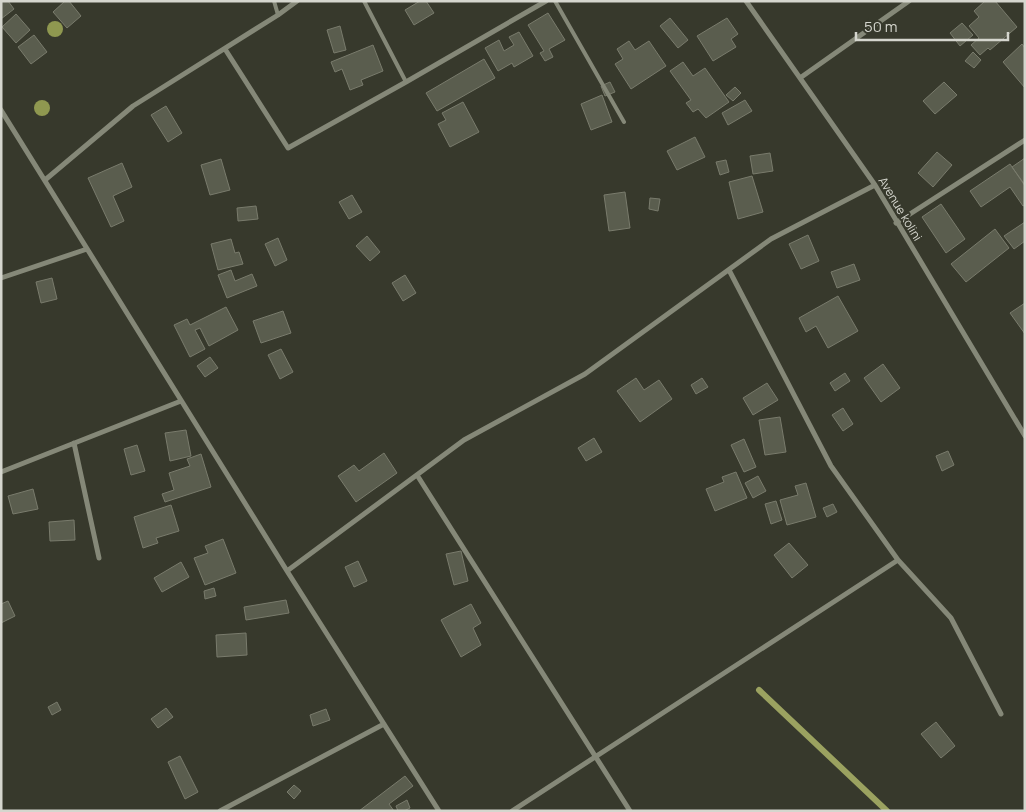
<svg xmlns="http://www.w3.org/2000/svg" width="1026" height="812" font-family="Manrope,sans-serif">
	<rect width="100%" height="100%" fill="#37392c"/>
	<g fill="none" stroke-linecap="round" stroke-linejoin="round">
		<!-- stream -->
		<path stroke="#9ba260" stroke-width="6" d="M 759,690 L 887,811"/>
	</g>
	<!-- building -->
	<path fill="#5a5d4e" stroke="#797b6c" d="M 1,1 L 8,1 L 14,9 L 1,19 Z
		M 65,1 L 69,1 L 81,16 L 67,28 L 53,12 Z
		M 420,1 L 426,1 L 434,13 L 414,25 L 405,10 Z
		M 985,1 L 995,1 L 1017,27 L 990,50 L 988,48 L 980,55 L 971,45 L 979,38 L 969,26 L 979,17 L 974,11 Z
		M 548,13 L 565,40 L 549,49 L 553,57 L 545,61 L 540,53 L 544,51 L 528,25 Z
		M 16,14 L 30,30 L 16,43 L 2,27 Z
		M 670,18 L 688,40 L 678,48 L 660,26 Z
		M 727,18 L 738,34 L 731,39 L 736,47 L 713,61 L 697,36 Z
		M 962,23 L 973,35 L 960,46 L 950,33 Z
		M 340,26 L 346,50 L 334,53 L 327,30 Z
		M 519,32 L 533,56 L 514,67 L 512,63 L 498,71 L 485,48 L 499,40 L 504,51 L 514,45 L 509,37 Z
		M 34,35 L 47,52 L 31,64 L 18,47 Z
		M 629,41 L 635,50 L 649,41 L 666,66 L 631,89 L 615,64 L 623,59 L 617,49 Z
		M 1022,44 L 1025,48 L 1025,88 L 1003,62 Z
		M 373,45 L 383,71 L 361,80 L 363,85 L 350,90 L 342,69 L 335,72 L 331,62 Z
		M 973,52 L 981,60 L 974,68 L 965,61 Z
		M 484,59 L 495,78 L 437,111 L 426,93 Z
		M 683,62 L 693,76 L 705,68 L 729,102 L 706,118 L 698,109 L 693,112 L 686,103 L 691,100 L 670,71 Z
		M 610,82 L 615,92 L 605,96 L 601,86 Z
		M 944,82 L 957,95 L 935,114 L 923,101 Z
		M 735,87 L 741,93 L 733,101 L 726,95 Z
		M 602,95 L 612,122 L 591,130 L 581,104 Z
		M 745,100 L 752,111 L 728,125 L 722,113 Z
		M 463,102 L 479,132 L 450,147 L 438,124 L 446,120 L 442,113 Z
		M 166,106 L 182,133 L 168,142 L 151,115 Z
		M 695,137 L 705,157 L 677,170 L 667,151 Z
		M 937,152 L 952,165 L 933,187 L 918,173 Z
		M 770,153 L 773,171 L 753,174 L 750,156 Z
		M 1025,158 L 1025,185 L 1012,167 Z
		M 221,159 L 230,190 L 210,195 L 201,165 Z
		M 726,160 L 729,172 L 720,175 L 716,162 Z
		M 122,163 L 132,187 L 113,196 L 124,221 L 111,227 L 88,178 Z
		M 1010,164 L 1025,186 L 1025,205 L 1023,206 L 1010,187 L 981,207 L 970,191 Z
		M 752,176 L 763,212 L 738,219 L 729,182 Z
		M 625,192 L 630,228 L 609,231 L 604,195 Z
		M 352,195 L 362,212 L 349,219 L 339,202 Z
		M 650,198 L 660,199 L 658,211 L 649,209 Z
		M 941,204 L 965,239 L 946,253 L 922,217 Z
		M 256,206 L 258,219 L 238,221 L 237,208 Z
		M 1025,222 L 1025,241 L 1014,249 L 1004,236 Z
		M 995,229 L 1009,248 L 966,282 L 951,264 Z
		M 808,235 L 819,261 L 801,269 L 789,244 Z
		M 367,236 L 380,252 L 370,261 L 356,246 Z
		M 278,238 L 287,260 L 275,266 L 265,244 Z
		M 231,239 L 235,253 L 239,252 L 243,264 L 218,270 L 211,244 Z
		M 854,264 L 860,280 L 837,288 L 831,272 Z
		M 231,270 L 235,281 L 252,274 L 257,286 L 227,298 L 218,275 Z
		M 405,275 L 416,293 L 403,301 L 392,283 Z
		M 52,278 L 57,299 L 41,303 L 36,282 Z
		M 838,296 L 858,331 L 828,348 L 816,326 L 806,332 L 799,318 Z
		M 1025,303 L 1025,334 L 1010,313 Z
		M 226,307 L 238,330 L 209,346 L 200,328 L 195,330 L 205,349 L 190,357 L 174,325 L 187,319 L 190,325 Z
		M 283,311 L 291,333 L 261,343 L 253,321 Z
		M 281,349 L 293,372 L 280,379 L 268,355 Z
		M 210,357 L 218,368 L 205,377 L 197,366 Z
		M 883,364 L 900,388 L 881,402 L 864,378 Z
		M 845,373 L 850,381 L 835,391 L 830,383 Z
		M 636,378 L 644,390 L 659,380 L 672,399 L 640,422 L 617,391 Z
		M 702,378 L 708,387 L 696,394 L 691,385 Z
		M 767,383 L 778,400 L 753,415 L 743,398 Z
		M 843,408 L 853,424 L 843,431 L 832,415 Z
		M 780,417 L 786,452 L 765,455 L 759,420 Z
		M 186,430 L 191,456 L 170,461 L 165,433 Z
		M 594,438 L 602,452 L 586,461 L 578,448 Z
		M 744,439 L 756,467 L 744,472 L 731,445 Z
		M 137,445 L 145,471 L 131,475 L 124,449 Z
		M 948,451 L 954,465 L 942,471 L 936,456 Z
		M 384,453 L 397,473 L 356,502 L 338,476 L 354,465 L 359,471 Z
		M 201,454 L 211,487 L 165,502 L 162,494 L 174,490 L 169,473 L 190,466 L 187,459 Z
		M 736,472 L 747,498 L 715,511 L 706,489 L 724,482 L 722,477 Z
		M 758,476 L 766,491 L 753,498 L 745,483 Z
		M 806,483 L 816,517 L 787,525 L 780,500 L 798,495 L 795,486 Z
		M 33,489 L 38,509 L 13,514 L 8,496 Z
		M 776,501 L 782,520 L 771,524 L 765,504 Z
		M 833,504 L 837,512 L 827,517 L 823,508 Z
		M 171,505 L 179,531 L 156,538 L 158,543 L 143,548 L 134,517 Z
		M 74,520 L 75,540 L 50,541 L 49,522 Z
		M 223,539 L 236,573 L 205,585 L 194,558 L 208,553 L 205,546 Z
		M 789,543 L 808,565 L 792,578 L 774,555 Z
		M 461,551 L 468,581 L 454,585 L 446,554 Z
		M 358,561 L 367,581 L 354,587 L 345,567 Z
		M 181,562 L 189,577 L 162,592 L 154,578 Z
		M 214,588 L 216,596 L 205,599 L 204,591 Z
		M 286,600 L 289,613 L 246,620 L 244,607 Z
		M 8,601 L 15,616 L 1,623 L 1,604 Z
		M 471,604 L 481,623 L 473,628 L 481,645 L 461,657 L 441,620 Z
		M 246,633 L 247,655 L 217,657 L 216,635 Z
		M 57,702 L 61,710 L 52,715 L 48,707 Z
		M 166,708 L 173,717 L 158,728 L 151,719 Z
		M 326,709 L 330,720 L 313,726 L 310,715 Z
		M 936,722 L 955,746 L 941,758 L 921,734 Z
		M 180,756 L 198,792 L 185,799 L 168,762 Z
		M 405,776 L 413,786 L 389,804 L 394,811 L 359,811 Z
		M 294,785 L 301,791 L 294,799 L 287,792 Z
		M 407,800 L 410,808 L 404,811 L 398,811 L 396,806 Z"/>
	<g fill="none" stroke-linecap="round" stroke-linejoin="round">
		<!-- lane -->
		<path stroke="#858878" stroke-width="4" d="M 274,1 L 278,15
			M 364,1 L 406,82
			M 555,1 L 624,122"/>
		<!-- street -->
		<path stroke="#858878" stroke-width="5" d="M 746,1 L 875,185 L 1025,436
			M 225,49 L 288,148 L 406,82 L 546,1
			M 800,78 L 909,1
			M 1,110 L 287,571 L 439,811
			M 45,180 L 133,106 L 278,15 L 297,1
			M 896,223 L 1025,140
			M 729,270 L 831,466 L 898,560 L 951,618 L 1001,714
			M 1,278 L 87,249
			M 74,443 L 99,558
			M 1,472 L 181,401
			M 417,475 L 630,811
			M 287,571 L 464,440 L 585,374 L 771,239 L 875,185
			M 220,811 L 384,724
			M 512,811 L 898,560"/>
	</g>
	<!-- trees -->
	<g fill="#8f9850">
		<circle cx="55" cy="29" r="8"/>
		<circle cx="42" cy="108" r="8"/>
	</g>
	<g text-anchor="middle" stroke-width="4" stroke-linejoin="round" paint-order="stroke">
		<!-- street labels -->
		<g font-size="12" fill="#d5d6ce" stroke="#37392c">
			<text transform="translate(900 209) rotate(59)" y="4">Avenue kolini</text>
		</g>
	</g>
	<!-- border -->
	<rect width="1026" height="812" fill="none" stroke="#d5d6ce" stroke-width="5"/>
	<!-- scale -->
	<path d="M856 32v8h152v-8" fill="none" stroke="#d5d6ce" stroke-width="2.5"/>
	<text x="864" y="32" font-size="15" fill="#d5d6ce" stroke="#37392c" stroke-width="4" paint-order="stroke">50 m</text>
</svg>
